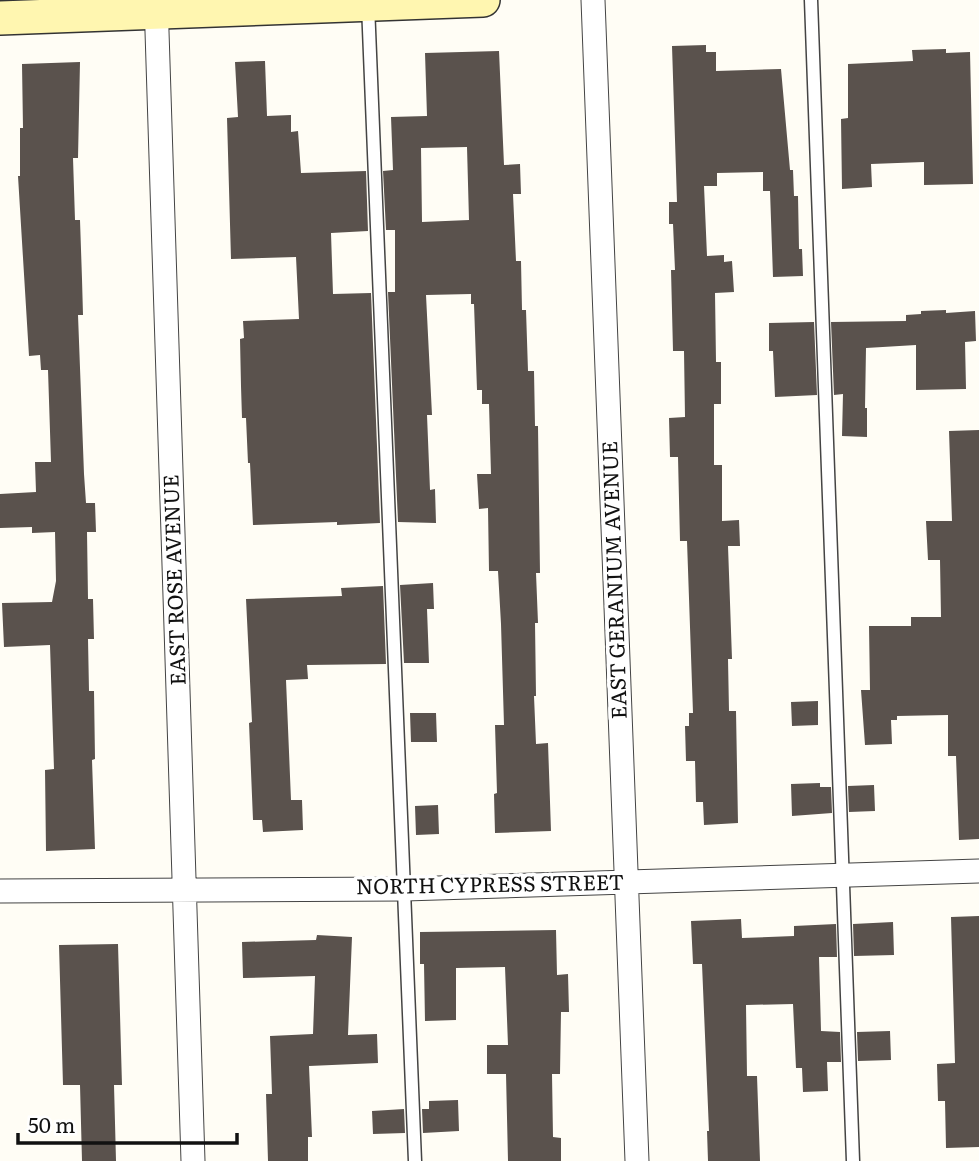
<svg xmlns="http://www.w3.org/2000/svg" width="979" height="1161" font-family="Literata,serif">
	<rect width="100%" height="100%" fill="#fffdf5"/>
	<!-- building -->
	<path fill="#5a524d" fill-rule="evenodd" d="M 706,45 L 706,52 L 716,52 L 716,71 L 781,69 L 790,170 L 793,170 L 794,196 L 798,196 L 799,249 L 802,249 L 803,276 L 773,277 L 770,191 L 763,191 L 763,172 L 717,173 L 717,186 L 704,186 L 707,256 L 724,255 L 724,262 L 732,261 L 734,292 L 715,293 L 716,362 L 721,362 L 721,404 L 714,404 L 714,465 L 722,465 L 722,521 L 739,520 L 740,546 L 728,546 L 732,659 L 728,659 L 729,711 L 736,711 L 738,823 L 704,825 L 703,802 L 696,802 L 695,761 L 686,761 L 685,726 L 689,726 L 689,713 L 693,713 L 687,541 L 680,541 L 678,457 L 670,457 L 669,418 L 685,417 L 684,351 L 673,351 L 671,270 L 675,270 L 673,224 L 669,224 L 669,202 L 677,202 L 672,46 Z
		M 946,49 L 946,53 L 970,52 L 973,184 L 924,185 L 924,162 L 871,164 L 872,187 L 842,189 L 841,119 L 848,118 L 848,64 L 913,61 L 912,50 Z
		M 499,51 L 504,165 L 520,164 L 521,194 L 513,194 L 516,261 L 521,261 L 522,310 L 526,310 L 528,371 L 534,371 L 535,426 L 538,426 L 540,573 L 536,573 L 538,623 L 535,623 L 536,696 L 534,696 L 536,744 L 548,743 L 551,831 L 495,833 L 494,794 L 497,793 L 495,725 L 504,725 L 501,624 L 498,571 L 489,571 L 488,508 L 479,509 L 477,474 L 491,474 L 489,404 L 482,404 L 482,390 L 477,390 L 474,304 L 471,304 L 471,294 L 426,295 L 432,415 L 427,415 L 430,490 L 435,489 L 436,523 L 398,522 L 388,292 L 395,292 L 395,230 L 386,230 L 383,171 L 393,170 L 391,117 L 427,116 L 425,53 ZM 467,147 L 469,220 L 422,222 L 421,148 Z
		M 265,61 L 267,116 L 291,115 L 291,132 L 298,131 L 301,173 L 366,171 L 368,231 L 331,233 L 333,294 L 371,293 L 380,523 L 337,525 L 337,522 L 253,525 L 250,463 L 248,463 L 246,418 L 242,418 L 241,386 L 240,339 L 244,338 L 243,321 L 299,319 L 296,257 L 231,259 L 227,118 L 238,117 L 235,62 Z
		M 80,62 L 78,158 L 73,158 L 75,220 L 80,220 L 82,279 L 83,315 L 78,315 L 84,474 L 86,503 L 95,503 L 96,532 L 87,532 L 88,599 L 93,599 L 94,639 L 88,639 L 89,691 L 94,691 L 95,759 L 92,760 L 95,849 L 46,851 L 45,770 L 54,769 L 50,645 L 4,647 L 2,603 L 52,602 L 56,581 L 55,532 L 32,533 L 32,527 L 0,528 L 0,494 L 36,492 L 35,462 L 51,462 L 48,370 L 41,370 L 40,355 L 29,356 L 18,176 L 20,176 L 20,128 L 23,128 L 22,64 Z
		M 946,310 L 946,313 L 975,311 L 976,341 L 965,342 L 966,389 L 916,390 L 916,345 L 866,348 L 865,408 L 867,408 L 867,437 L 842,436 L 843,394 L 834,395 L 831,322 L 906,321 L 906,315 L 921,314 L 921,311 Z
		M 814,322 L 817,395 L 775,397 L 773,351 L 769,351 L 769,323 Z
		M 979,430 L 979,839 L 959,840 L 956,756 L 948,756 L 948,715 L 897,716 L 897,720 L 891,720 L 892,744 L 865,745 L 861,690 L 870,690 L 869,626 L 911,626 L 911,617 L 941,617 L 940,560 L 928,560 L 926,521 L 952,521 L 949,431 Z
		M 433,583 L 434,609 L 427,609 L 429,663 L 404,663 L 400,585 Z
		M 383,586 L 386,664 L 307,665 L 308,679 L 286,680 L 291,800 L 302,800 L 303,830 L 263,832 L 262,820 L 253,820 L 249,723 L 252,722 L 246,599 L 342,596 L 341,588 Z
		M 818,701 L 818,725 L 792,726 L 791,702 Z
		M 410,713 L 436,713 L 437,742 L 411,742 Z
		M 820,783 L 820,787 L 831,787 L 832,813 L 792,816 L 791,784 Z
		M 874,785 L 875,811 L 849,812 L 848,786 Z
		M 438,805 L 439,834 L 416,835 L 415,806 Z
		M 979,916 L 979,1147 L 946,1148 L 945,1101 L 938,1101 L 937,1064 L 955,1063 L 951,917 Z
		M 741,919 L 742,938 L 794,936 L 794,926 L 836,924 L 837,957 L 819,957 L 821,1031 L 840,1032 L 841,1062 L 827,1062 L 828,1091 L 803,1092 L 802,1068 L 796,1068 L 793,1004 L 746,1005 L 747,1076 L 757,1076 L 760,1161 L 708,1161 L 707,1131 L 709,1131 L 702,964 L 693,964 L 691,921 Z
		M 893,922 L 894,955 L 854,956 L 853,924 Z
		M 556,930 L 557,975 L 568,974 L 569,1012 L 561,1012 L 560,1074 L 552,1074 L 553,1137 L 561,1138 L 561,1161 L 508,1161 L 506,1074 L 487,1074 L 487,1045 L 508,1045 L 505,967 L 456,968 L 456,1020 L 425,1021 L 424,964 L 420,964 L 420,932 Z
		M 317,935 L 352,937 L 348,1035 L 377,1034 L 378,1063 L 309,1066 L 312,1137 L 308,1137 L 308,1161 L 268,1161 L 266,1094 L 272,1094 L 270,1036 L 313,1034 L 315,976 L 243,978 L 242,942 L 316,940 Z
		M 118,944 L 122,1085 L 114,1085 L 116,1161 L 82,1161 L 80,1085 L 63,1085 L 59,945 Z
		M 890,1031 L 891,1060 L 858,1061 L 857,1032 Z
		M 458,1100 L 459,1131 L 423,1133 L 422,1109 L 429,1109 L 429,1101 Z
		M 404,1109 L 405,1133 L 373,1134 L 372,1111 Z"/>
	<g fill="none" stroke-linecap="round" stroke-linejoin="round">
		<defs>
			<path id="lane" d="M 811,0 L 853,1161
				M 368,5 L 415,1161"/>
			<path id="street" d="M 156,0 L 193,1161
				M 593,0 L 637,1161
				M 0,891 L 405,889 L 979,871"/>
			<path id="secondary" d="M 0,18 L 483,0"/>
		</defs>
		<!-- lane casing -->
		<use href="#lane" stroke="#444" stroke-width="15"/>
		<!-- street casing -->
		<use href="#street" stroke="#444" stroke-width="25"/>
		<!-- secondary casing -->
		<use href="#secondary" stroke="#333" stroke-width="36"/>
		<!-- lane -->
		<use href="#lane" stroke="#fff" stroke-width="12"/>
		<!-- street -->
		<use href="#street" stroke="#fff" stroke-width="23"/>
		<!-- secondary -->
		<use href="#secondary" stroke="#fff6b0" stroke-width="33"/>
	</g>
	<g text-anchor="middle" stroke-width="7" stroke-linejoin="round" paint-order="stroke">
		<!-- street labels -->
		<g font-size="21" fill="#111" stroke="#fff">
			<text transform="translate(175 580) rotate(-92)" y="7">EAST ROSE AVENUE</text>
			<text transform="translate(615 580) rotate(-92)" y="7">EAST GERANIUM AVENUE</text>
			<text transform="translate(490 885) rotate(-1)" y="7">NORTH CYPRESS STREET</text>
		</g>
	</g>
	<!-- scale -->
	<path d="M18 1133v10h219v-10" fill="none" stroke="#111111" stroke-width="3.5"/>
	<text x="28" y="1133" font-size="21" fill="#111111" stroke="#ffffff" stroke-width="5" paint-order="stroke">50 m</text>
</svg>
